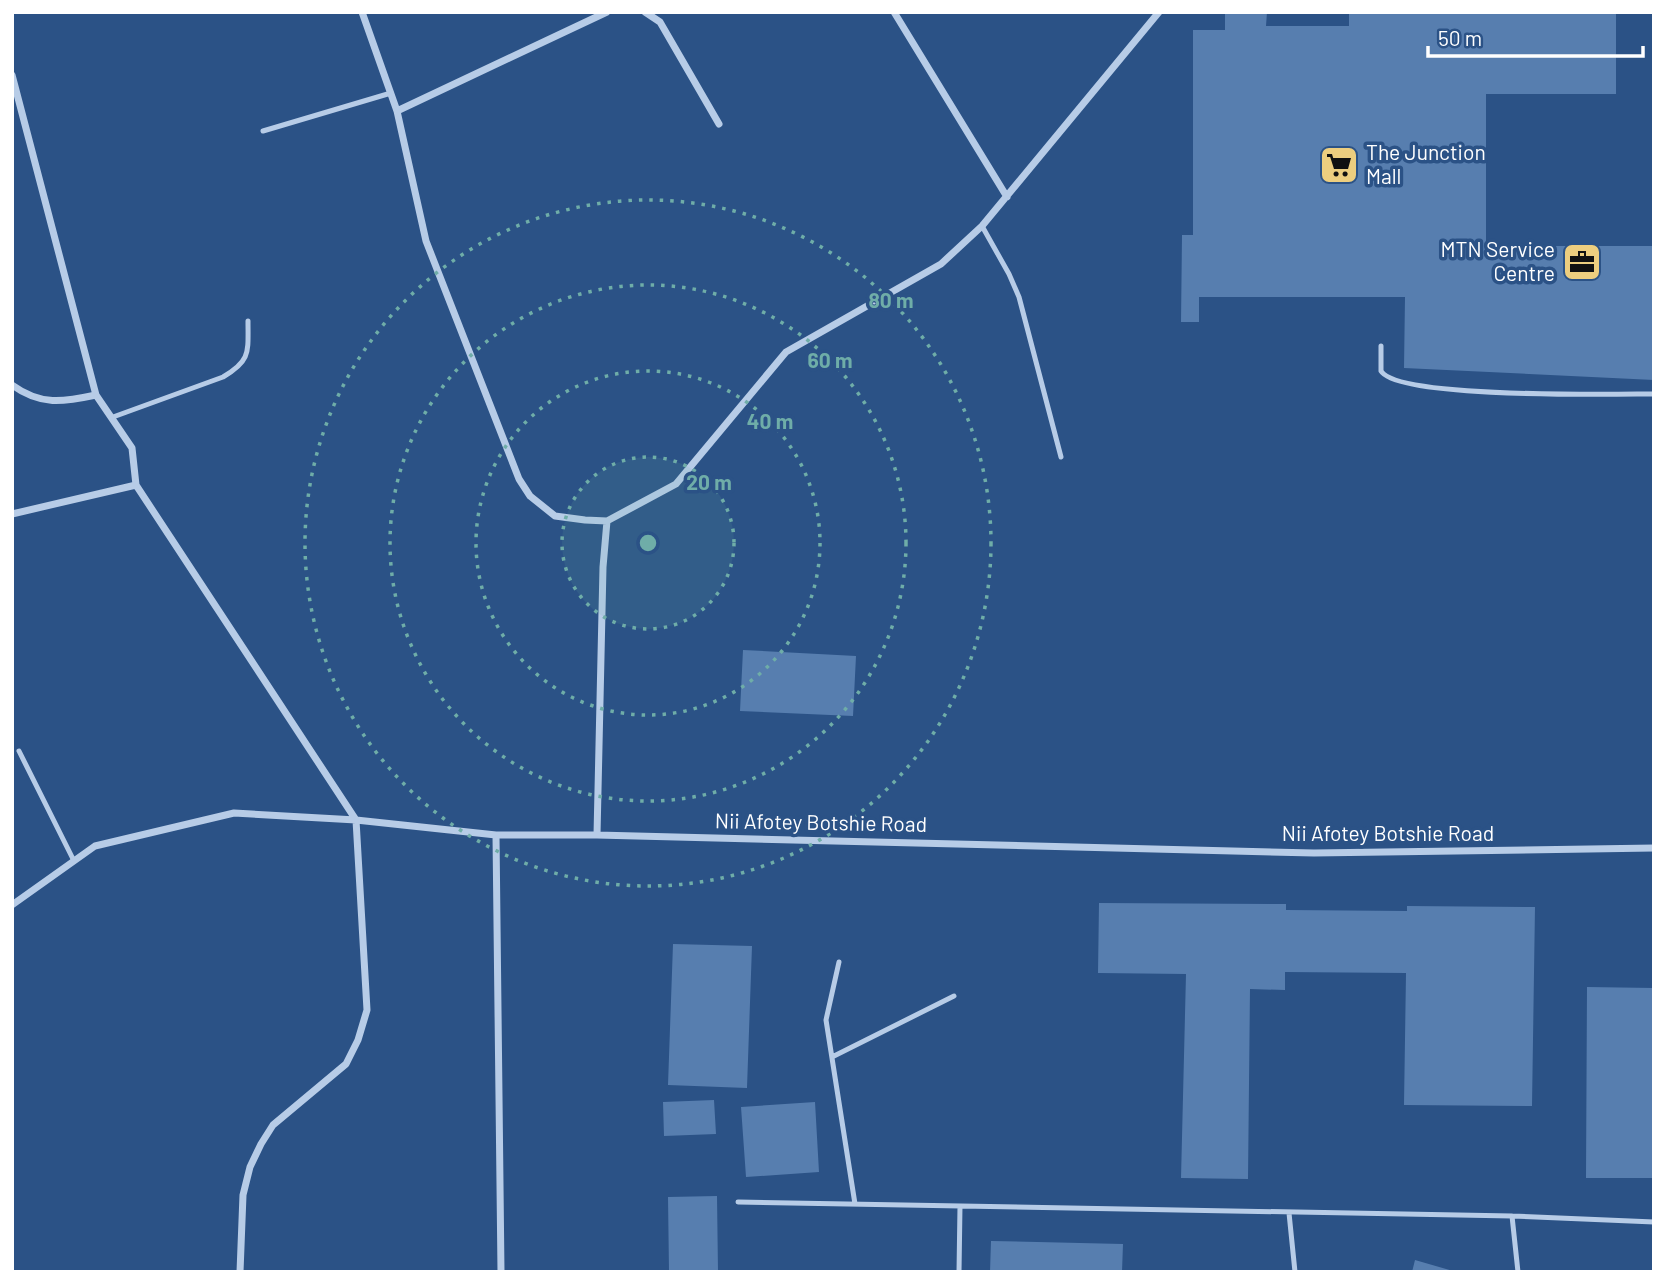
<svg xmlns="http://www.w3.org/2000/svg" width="1666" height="1284" font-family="Barlow,sans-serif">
	<rect width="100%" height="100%" fill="#2b5286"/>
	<!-- building -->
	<path fill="#577eaf" d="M 1225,12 L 1267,12 L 1266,26 L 1349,26 L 1349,12 L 1616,12 L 1616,94 L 1486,94 L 1486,246 L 1654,246 L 1654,380 L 1404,368 L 1405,297 L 1199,297 L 1199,322 L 1181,322 L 1182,235 L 1193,235 L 1193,30 L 1225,30 Z
		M 743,650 L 856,656 L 853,716 L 740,711 Z
		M 1099,903 L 1286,904 L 1286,910 L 1407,911 L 1407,906 L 1535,907 L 1532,1106 L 1404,1105 L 1406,973 L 1285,972 L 1285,990 L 1250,989 L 1248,1179 L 1181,1178 L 1186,974 L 1098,973 Z
		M 673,944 L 752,946 L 747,1088 L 668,1085 Z
		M 1587,987 L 1654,988 L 1654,1178 L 1586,1178 Z
		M 714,1100 L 716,1134 L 664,1136 L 663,1102 Z
		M 815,1102 L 819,1172 L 746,1177 L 741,1107 Z
		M 717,1196 L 718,1272 L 669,1272 L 668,1197 Z
		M 991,1241 L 1123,1244 L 1122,1272 L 990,1272 Z
		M 1415,1260 L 1453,1271 L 1453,1272 L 1412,1272 Z"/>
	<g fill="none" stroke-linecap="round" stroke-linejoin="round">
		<!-- lane -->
		<path stroke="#b7cce7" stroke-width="5" d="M 263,131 L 391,93
			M 982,226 L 1009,274 L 1019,297 L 1061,457
			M 1381,346 L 1381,371 C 1398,399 1614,394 1654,394
			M 113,417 L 223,377 C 251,361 248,352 248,321
			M 19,751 L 74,861
			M 839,962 L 826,1020 L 855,1204
			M 832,1057 L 954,996
			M 738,1202 L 1512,1216 L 1654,1222
			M 1289,1213 L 1295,1272
			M 1512,1216 L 1518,1272
			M 959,1272 L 960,1206"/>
		<!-- street -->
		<path stroke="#b7cce7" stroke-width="7" d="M 362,12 L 397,111 L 426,241 L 519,479 L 530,496 L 555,516 L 585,520 L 607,521 L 676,484 L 786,352 L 941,264 L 982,226 L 1159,12
			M 645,12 L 660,22 L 719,124
			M 894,12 L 1007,197
			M 12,75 L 96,395 L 132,448 L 136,485 L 356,820 L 367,1010 L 358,1040 L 346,1064 L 273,1125 L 261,1144 L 250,1167 L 243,1195 L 240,1272
			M 397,111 L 607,12
			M 12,385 C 41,406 63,402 96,395
			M 12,514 L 136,485
			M 496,835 L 501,1272
			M 597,835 L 603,567 L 607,521
			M 12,905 L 95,846 L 234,813 L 356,820 L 496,835 L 597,835 L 1314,853 L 1654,848"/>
	</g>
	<!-- distance rings -->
	<circle cx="648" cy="543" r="86" fill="#6fada8" fill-opacity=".12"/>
	<g fill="none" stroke="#6fada8" stroke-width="3.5" stroke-dasharray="3.5 7">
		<circle cx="648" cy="543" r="86"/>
		<circle cx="648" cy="543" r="172"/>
		<circle cx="648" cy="543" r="258"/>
		<circle cx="648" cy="543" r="343"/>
	</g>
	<!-- icons -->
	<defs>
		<symbol id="supermarket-square" viewBox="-11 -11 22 22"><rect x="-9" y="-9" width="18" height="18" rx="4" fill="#edce7f" stroke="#2b5286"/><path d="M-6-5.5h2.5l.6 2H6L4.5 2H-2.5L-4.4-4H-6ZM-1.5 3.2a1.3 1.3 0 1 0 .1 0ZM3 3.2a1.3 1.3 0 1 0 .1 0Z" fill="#111"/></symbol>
		<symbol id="office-square" viewBox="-11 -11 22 22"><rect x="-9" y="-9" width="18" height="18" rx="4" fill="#edce7f" stroke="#2b5286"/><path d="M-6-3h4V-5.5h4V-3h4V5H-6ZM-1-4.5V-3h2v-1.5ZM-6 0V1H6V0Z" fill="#111"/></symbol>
	</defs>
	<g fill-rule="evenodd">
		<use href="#supermarket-square" x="1317" y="143" width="44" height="44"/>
		<use href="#office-square" x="1560" y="240" width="44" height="44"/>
	</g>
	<g text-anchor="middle" stroke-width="7" stroke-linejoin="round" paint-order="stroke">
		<!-- poi labels -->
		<g font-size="21" fill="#fff" stroke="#2b5286" text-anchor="start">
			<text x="1366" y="160">The Junction<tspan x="1366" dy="24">Mall</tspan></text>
			<text x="1555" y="257" text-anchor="end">MTN Service<tspan x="1555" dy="24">Centre</tspan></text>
		</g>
		<!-- street labels -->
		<g font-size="21" fill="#fff" stroke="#2b5286">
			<text transform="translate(821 823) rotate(1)" y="7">Nii Afotey Botshie Road</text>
			<text x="1388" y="841">Nii Afotey Botshie Road</text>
		</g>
	</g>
	<circle cx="648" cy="543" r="10" fill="#6fada8" stroke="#2b5286" stroke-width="3.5"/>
	<g font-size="21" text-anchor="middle" font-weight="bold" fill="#6fada8" stroke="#2b5286" stroke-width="7" stroke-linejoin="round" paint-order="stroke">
		<text x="891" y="308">80 m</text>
		<text x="830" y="368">60 m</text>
		<text x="770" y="429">40 m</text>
		<text x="709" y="490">20 m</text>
	</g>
	<!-- border -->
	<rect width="1666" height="1284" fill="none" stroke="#ffffff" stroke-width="28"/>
	<!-- scale -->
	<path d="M1428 46v10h215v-10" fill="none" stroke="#ffffff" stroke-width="3.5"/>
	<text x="1438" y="46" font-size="21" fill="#ffffff" stroke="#2b5286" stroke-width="5" paint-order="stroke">50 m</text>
</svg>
